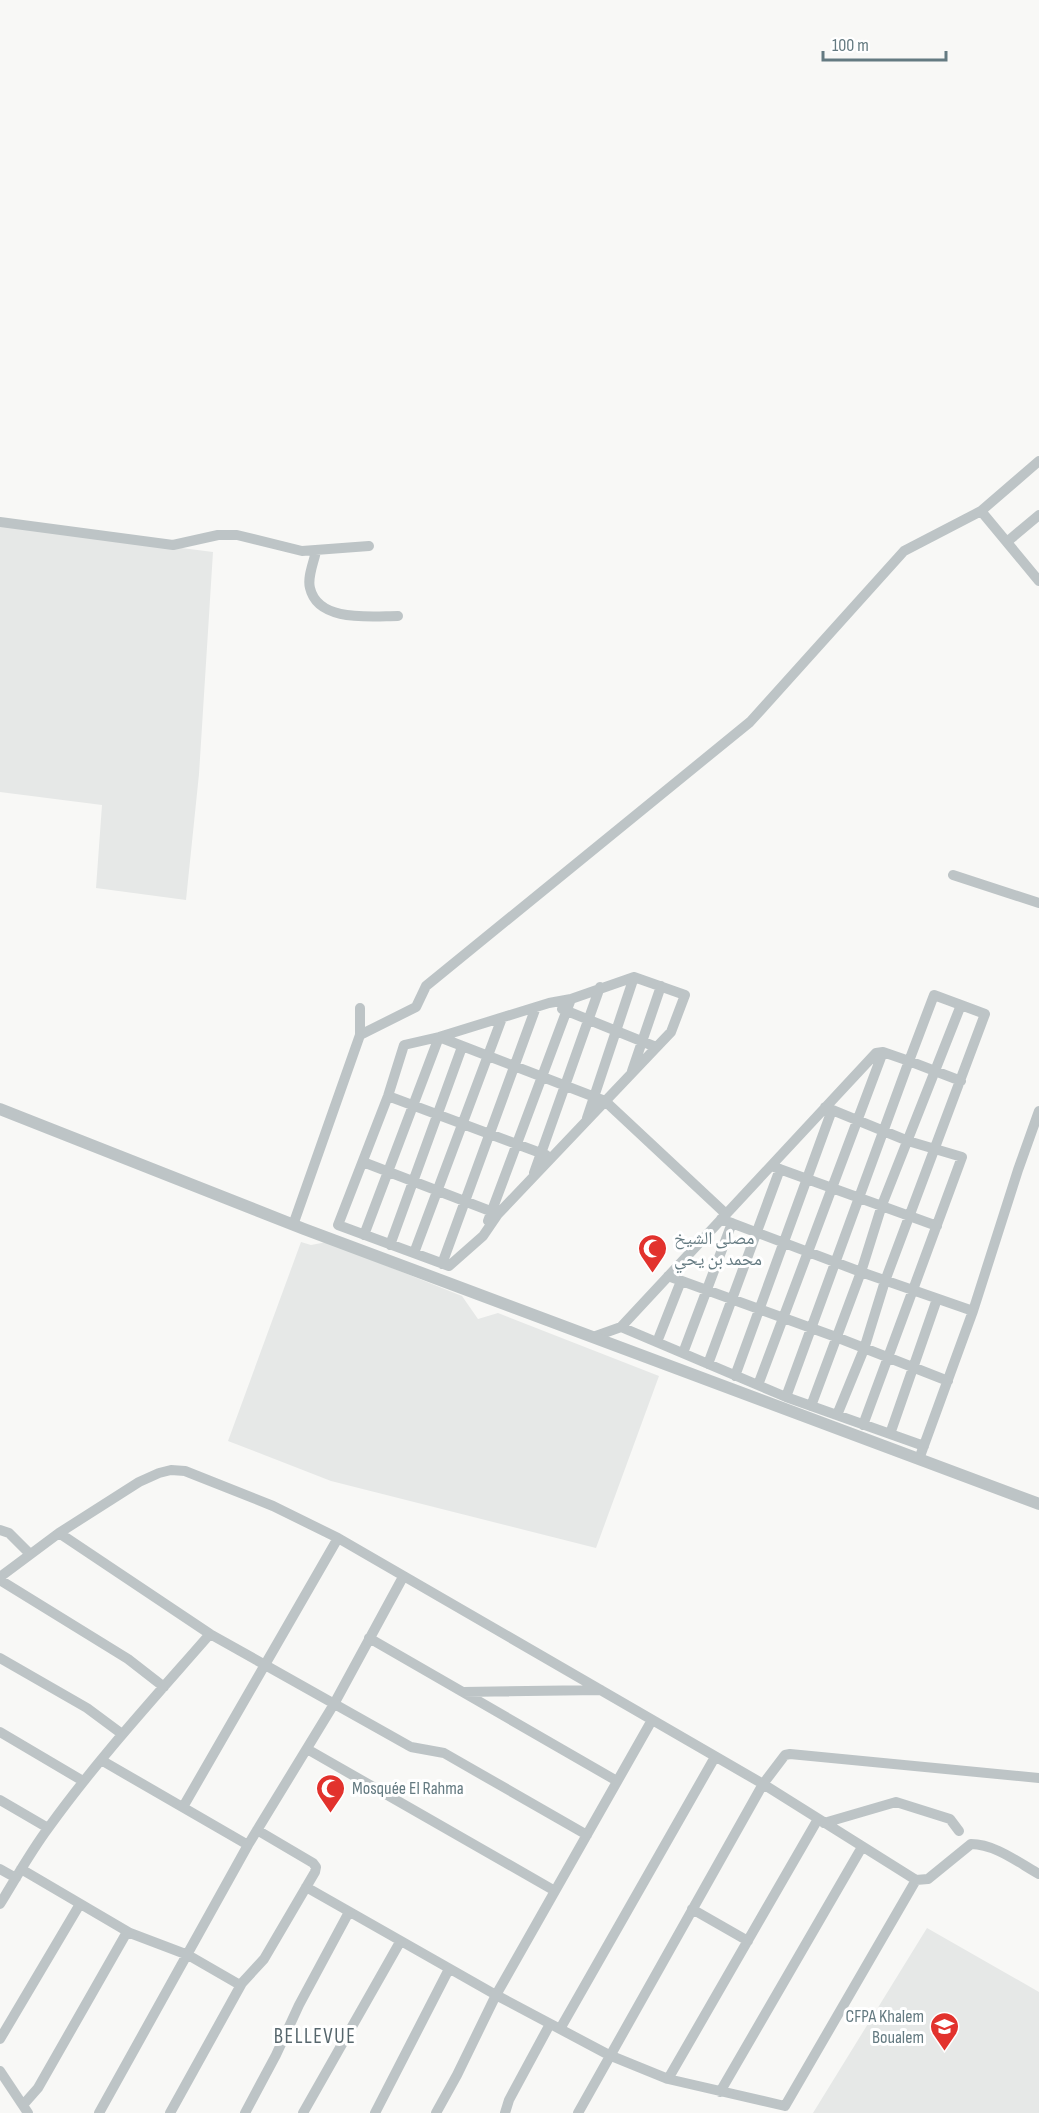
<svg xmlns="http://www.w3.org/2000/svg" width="1039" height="2113" font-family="'Sofia Sans Condensed','Noto Naskh Arabic',sans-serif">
	<rect width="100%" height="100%" fill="#f8f8f6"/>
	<!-- built -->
	<path fill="#e6e8e7" d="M 0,525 L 213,552 L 199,774 L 186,900 L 96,888 L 102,805 L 0,792 Z
		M 301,1242 L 311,1245 L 327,1242 L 462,1296 L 478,1319 L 498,1313 L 659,1376 L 596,1548 L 331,1481 L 228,1441 Z
		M 927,1928 L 1039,1992 L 1039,2113 L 813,2113 Z"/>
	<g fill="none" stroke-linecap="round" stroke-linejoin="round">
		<!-- minor -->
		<path stroke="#bdc4c6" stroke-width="10" d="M 1039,461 L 981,511 L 1039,581
			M 0,522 L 173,545 L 218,535 L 237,535 L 302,551 L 369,546
			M 1008,541 L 1039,515
			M 316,551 C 314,562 307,577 310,588 C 318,623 372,616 398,616
			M 953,875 L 1039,903
			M 634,977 L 685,995 L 671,1032 L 498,1214 L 483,1236 L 449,1266 L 338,1225 L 388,1096 L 404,1045 L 439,1037 L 549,1003 L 571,999 Z
			M 562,1009 L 656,1047
			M 360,1035 L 416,1007 L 426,986 L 750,722 L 904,551 L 981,511
			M 632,1071 L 661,986
			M 388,1096 L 546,1155
			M 825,1107 L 908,1141 L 962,1157 L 863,1425
			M 587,1118 L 634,977
			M 363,1162 L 498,1214
			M 774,1167 L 937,1226
			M 534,1173 L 600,987
			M 488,1221 L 571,999
			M 293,1225 L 360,1035 L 360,1008
			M 364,1235 L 439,1037 L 605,1101 L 726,1214
			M 390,1245 L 462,1047
			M 414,1253 L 502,1018
			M 442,1264 L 536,1007
			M 668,1276 L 836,1337 L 948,1381
			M 621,1327 L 786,1397 L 924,1446
			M 593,1337 L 621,1327 L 876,1053 L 883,1052 L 909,1061 L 934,995 L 961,1005 L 882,1205 L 861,1272 L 721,1219
			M 657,1342 L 681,1281
			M 683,1353 L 732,1223
			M 708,1364 L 780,1169
			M 735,1376 L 832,1110
			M 758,1385 L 883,1052
			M 786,1397 L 909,1061 L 961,1081
			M 811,1406 L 861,1272 L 973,1311
			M 837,1415 L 864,1349 L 885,1281 L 985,1014 L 961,1005
			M 890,1434 L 937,1299
			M 919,1459 L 973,1311 L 1018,1170 L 1039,1111
			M 0,1530 L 9,1533 L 30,1554
			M 59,1533 L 210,1634 L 411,1747 L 444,1753 L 587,1835
			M 0,1577 L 59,1533 L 139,1482 L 159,1473 L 171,1470 L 185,1471 L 273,1506 L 338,1538 L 763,1784 L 916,1880 L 928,1879 L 971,1844 C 995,1844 1019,1863 1039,1874
			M 0,1580 L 128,1659 L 164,1687
			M 369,1638 L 617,1781
			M 0,1658 L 87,1708 L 122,1734
			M 463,1692 L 601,1690
			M 0,1732 L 83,1781
			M 307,1749 L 555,1891
			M 101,1760 L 248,1845
			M 0,1800 L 48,1828
			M 183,1807 L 338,1538
			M 824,1823 L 896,1802 L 950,1819 L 959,1831
			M 0,1869 L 16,1878
			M 21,1869 L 130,1933 L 188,1955 L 240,1985
			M 306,1887 L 496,1995 L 609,2055 L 668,2079 L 785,2106 L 916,1880
			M 0,1904 C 16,1878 31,1851 49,1827 C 98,1759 155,1697 210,1634
			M 692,1909 L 748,1941
			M 560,2029 L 715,1757
			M 0,2039 L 80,1904
			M 0,2071 L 28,2113
			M 668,2079 L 818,1819
			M 720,2092 L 862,1847
			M 23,2105 L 38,2088 L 127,1932
			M 99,2113 L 248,1845 L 334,1704 L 403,1577
			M 170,2113 L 242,1983 L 264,1959 L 315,1872 L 316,1867 L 313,1863 L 257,1830
			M 245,2113 L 276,2055 L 299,2005 L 349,1912
			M 303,2113 L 400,1942
			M 375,2113 L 449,1969
			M 436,2113 L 457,2075 L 496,1995 L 652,1720
			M 505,2113 L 509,2100 L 550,2024
			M 578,2113 L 763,1784 L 785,1755 L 790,1754 L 1039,1778"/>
		<!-- tertiary -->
		<path stroke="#bdc4c6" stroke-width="12" d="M 0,1109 L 304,1229 L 1039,1504"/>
	</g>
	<!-- icons -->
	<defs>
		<symbol id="mosque-pin" viewBox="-11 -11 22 30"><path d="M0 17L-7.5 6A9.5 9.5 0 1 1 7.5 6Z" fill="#e2322d" stroke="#fff"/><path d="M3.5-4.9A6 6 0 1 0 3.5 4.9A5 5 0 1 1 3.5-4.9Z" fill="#fff"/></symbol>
		<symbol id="university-pin" viewBox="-11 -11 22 30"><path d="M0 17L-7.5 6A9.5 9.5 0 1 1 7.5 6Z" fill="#e2322d" stroke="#fff"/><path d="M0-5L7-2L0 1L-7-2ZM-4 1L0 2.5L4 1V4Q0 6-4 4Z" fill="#fff"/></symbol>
	</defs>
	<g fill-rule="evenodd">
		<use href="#mosque-pin" x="636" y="1232" width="33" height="45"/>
		<use href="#mosque-pin" x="314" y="1772" width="33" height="45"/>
		<use href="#university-pin" x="928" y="2010" width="33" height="45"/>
	</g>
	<g text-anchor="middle" stroke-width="6" stroke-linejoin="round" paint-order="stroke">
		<!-- poi labels -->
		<g font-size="18" fill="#647a81" stroke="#fff" text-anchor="start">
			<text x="674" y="1244">مصلى الشيخ<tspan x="674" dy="21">محمد بن يحي</tspan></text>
			<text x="352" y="1794">Mosquée El Rahma</text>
			<text x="924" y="2022" text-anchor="end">CFPA Khalem<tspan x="924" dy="21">Boualem</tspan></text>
		</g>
		<!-- quarter labels -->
		<g font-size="21" letter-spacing="1.5" fill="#56666c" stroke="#fff">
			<text x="315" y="2043">BELLEVUE</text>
		</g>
	</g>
	<!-- scale -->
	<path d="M823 51v9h123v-9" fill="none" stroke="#647a81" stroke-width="3"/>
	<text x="832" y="51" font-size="18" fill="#647a81" stroke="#ffffff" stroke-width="4.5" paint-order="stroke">100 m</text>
</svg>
